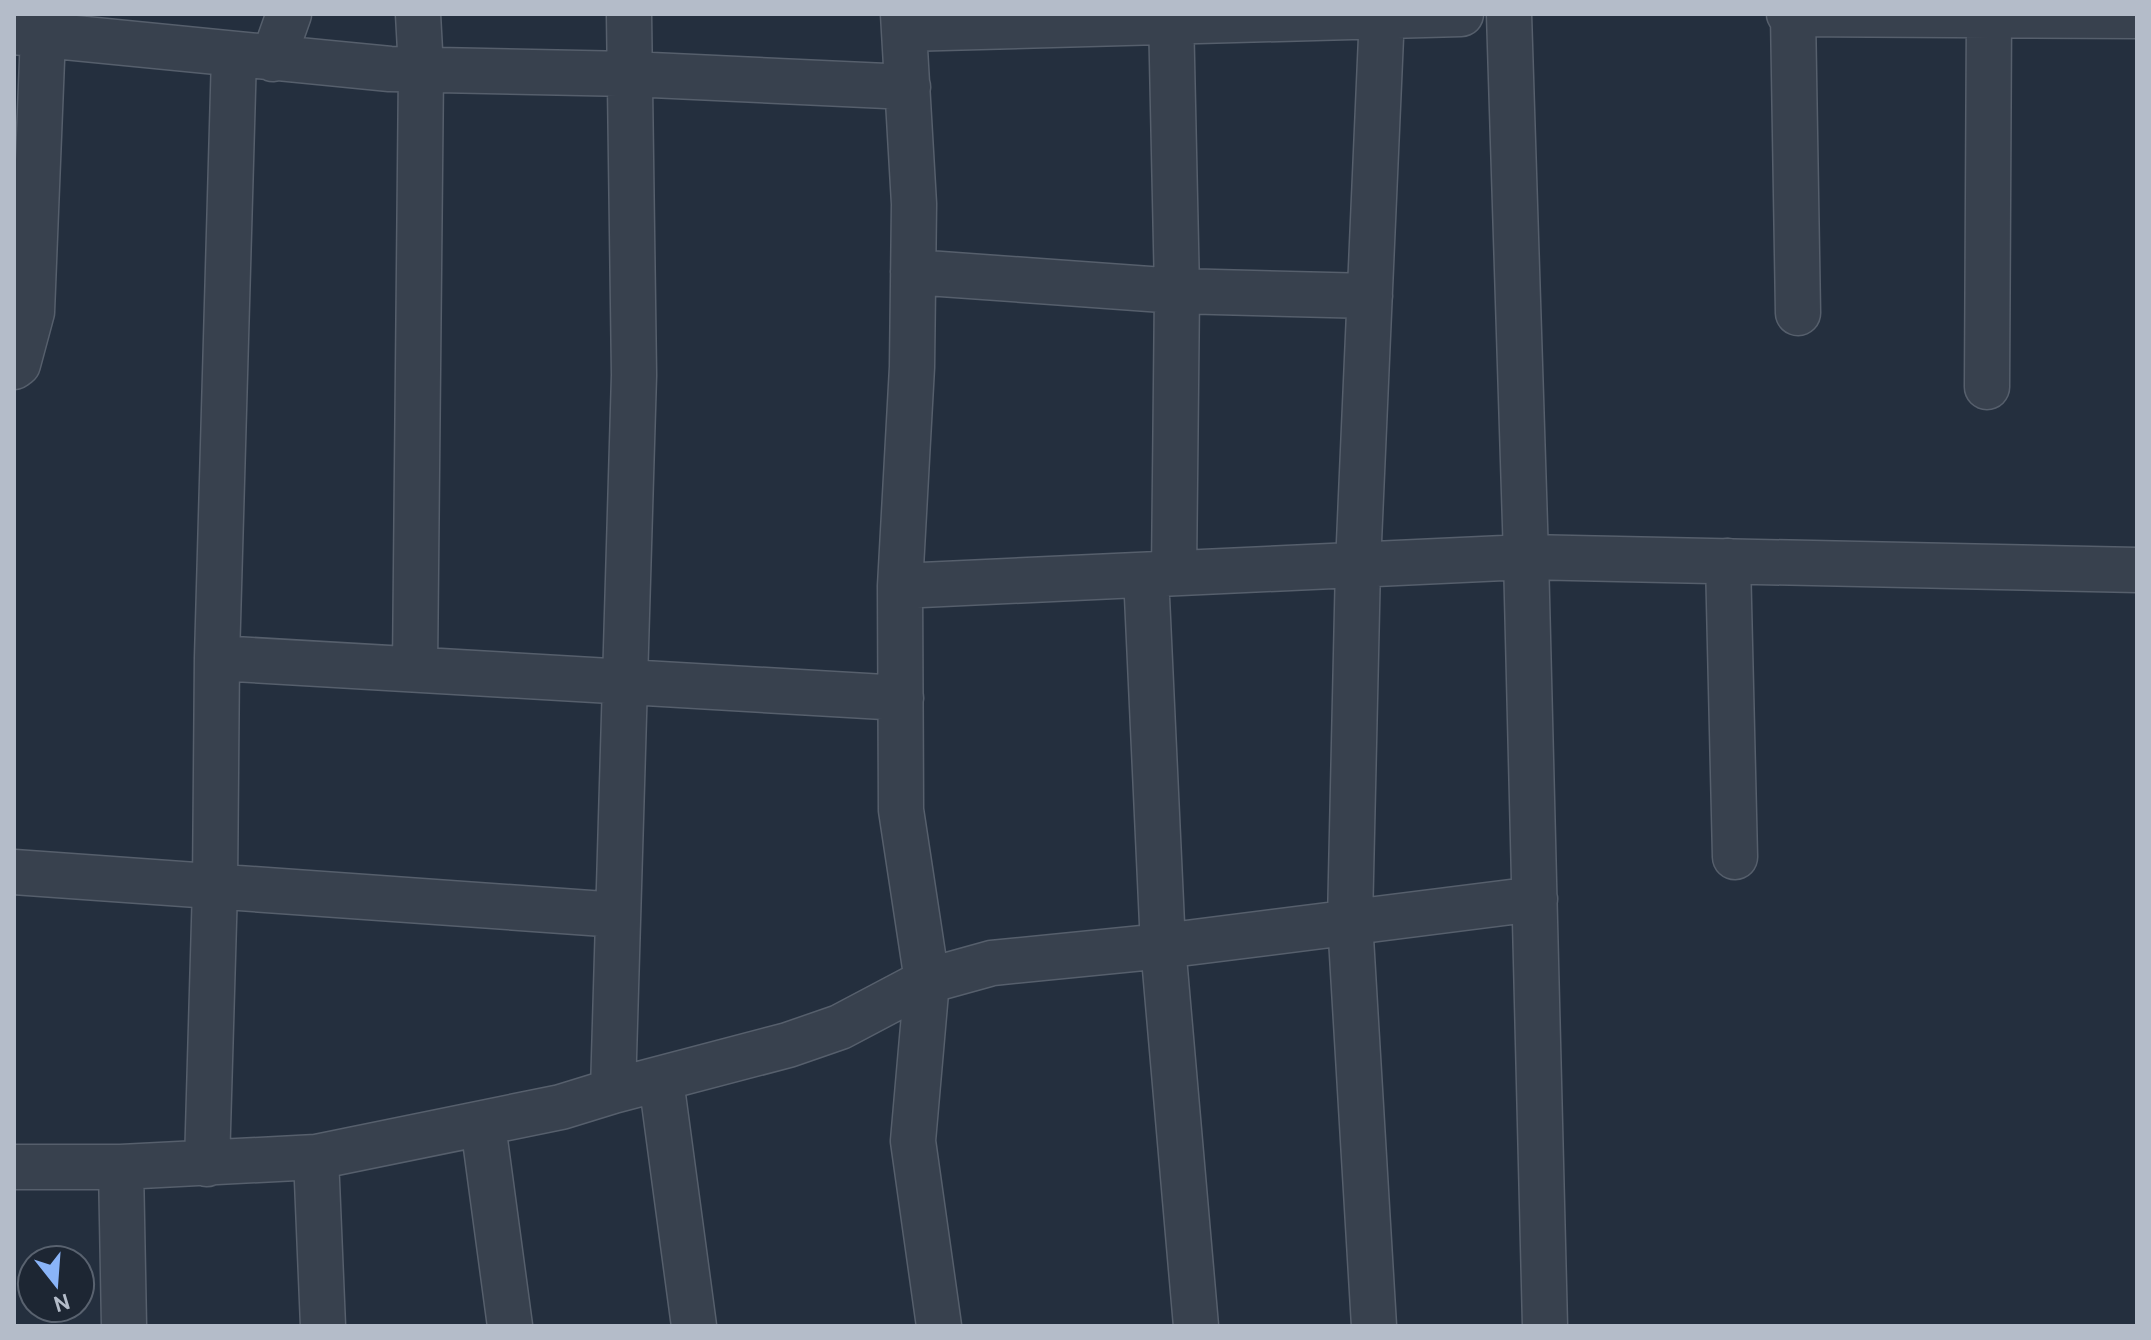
<svg xmlns="http://www.w3.org/2000/svg" width="2151" height="1340" font-family="Cabin,sans-serif">
	<rect width="100%" height="100%" fill="#242f3e"/>
	<g fill="none" stroke-linecap="round" stroke-linejoin="round">
		<defs>
			<path id="minor" d="M 903,14 L 914,204 L 912,367 L 900,586 L 901,810 L 927,981 L 913,1141 L 939,1326
				M 1171,14 L 1177,291 L 1174,573
				M 1509,14 L 1526,557 L 1545,1326
				M 1789,14 L 2137,16
				M 1793,14 L 1798,313
				M 905,29 L 1461,14
				M 14,32 L 390,69 L 630,74 L 908,87
				M 273,59 L 289,14
				M 913,272 L 1177,291 L 1370,296
				M 14,367 L 18,364 L 32,312 L 43,35
				M 1987,387 L 1989,14
				M 1728,561 L 1735,857
				M 1146,575 L 1163,946 L 1196,1326
				M 900,586 L 1526,557 L 2137,570
				M 217,658 L 901,698
				M 415,669 L 421,69 L 418,14
				M 14,872 L 618,915
				M 661,1080 L 694,1326
				M 613,1091 L 634,375 L 629,14
				M 483,1125 L 510,1326
				M 316,1157 L 323,1326
				M 207,1164 L 215,887 L 217,658 L 234,55
				M 14,1167 L 121,1167 L 316,1157 L 561,1107 L 613,1091 L 788,1045 L 840,1027 L 927,981 L 992,963 L 1163,946 L 1535,899
				M 121,1167 L 124,1326
				M 1374,1326 L 1350,921 L 1358,565 L 1382,14"/>
		</defs>
		<!-- minor casing -->
		<use href="#minor" stroke="#565f6c" stroke-width="47"/>
		<!-- minor -->
		<use href="#minor" stroke="#38414e" stroke-width="44"/>
	</g>
	<!-- border -->
	<rect width="2151" height="1340" fill="none" stroke="#b4bcc9" stroke-width="32"/>
	<!-- north arrow -->
	<g transform="translate(56 1284) rotate(163)"><circle r="38" fill="#1d2633" stroke="#59626f" stroke-width="2"/>
	<path d="M0-6L14 30L0 20L-14 30Z" fill="#8ab4f8"/>
	<text y="-12" font-size="22" font-weight="bold" text-anchor="middle" fill="#b4bcc9">N</text>
	</g>
</svg>
